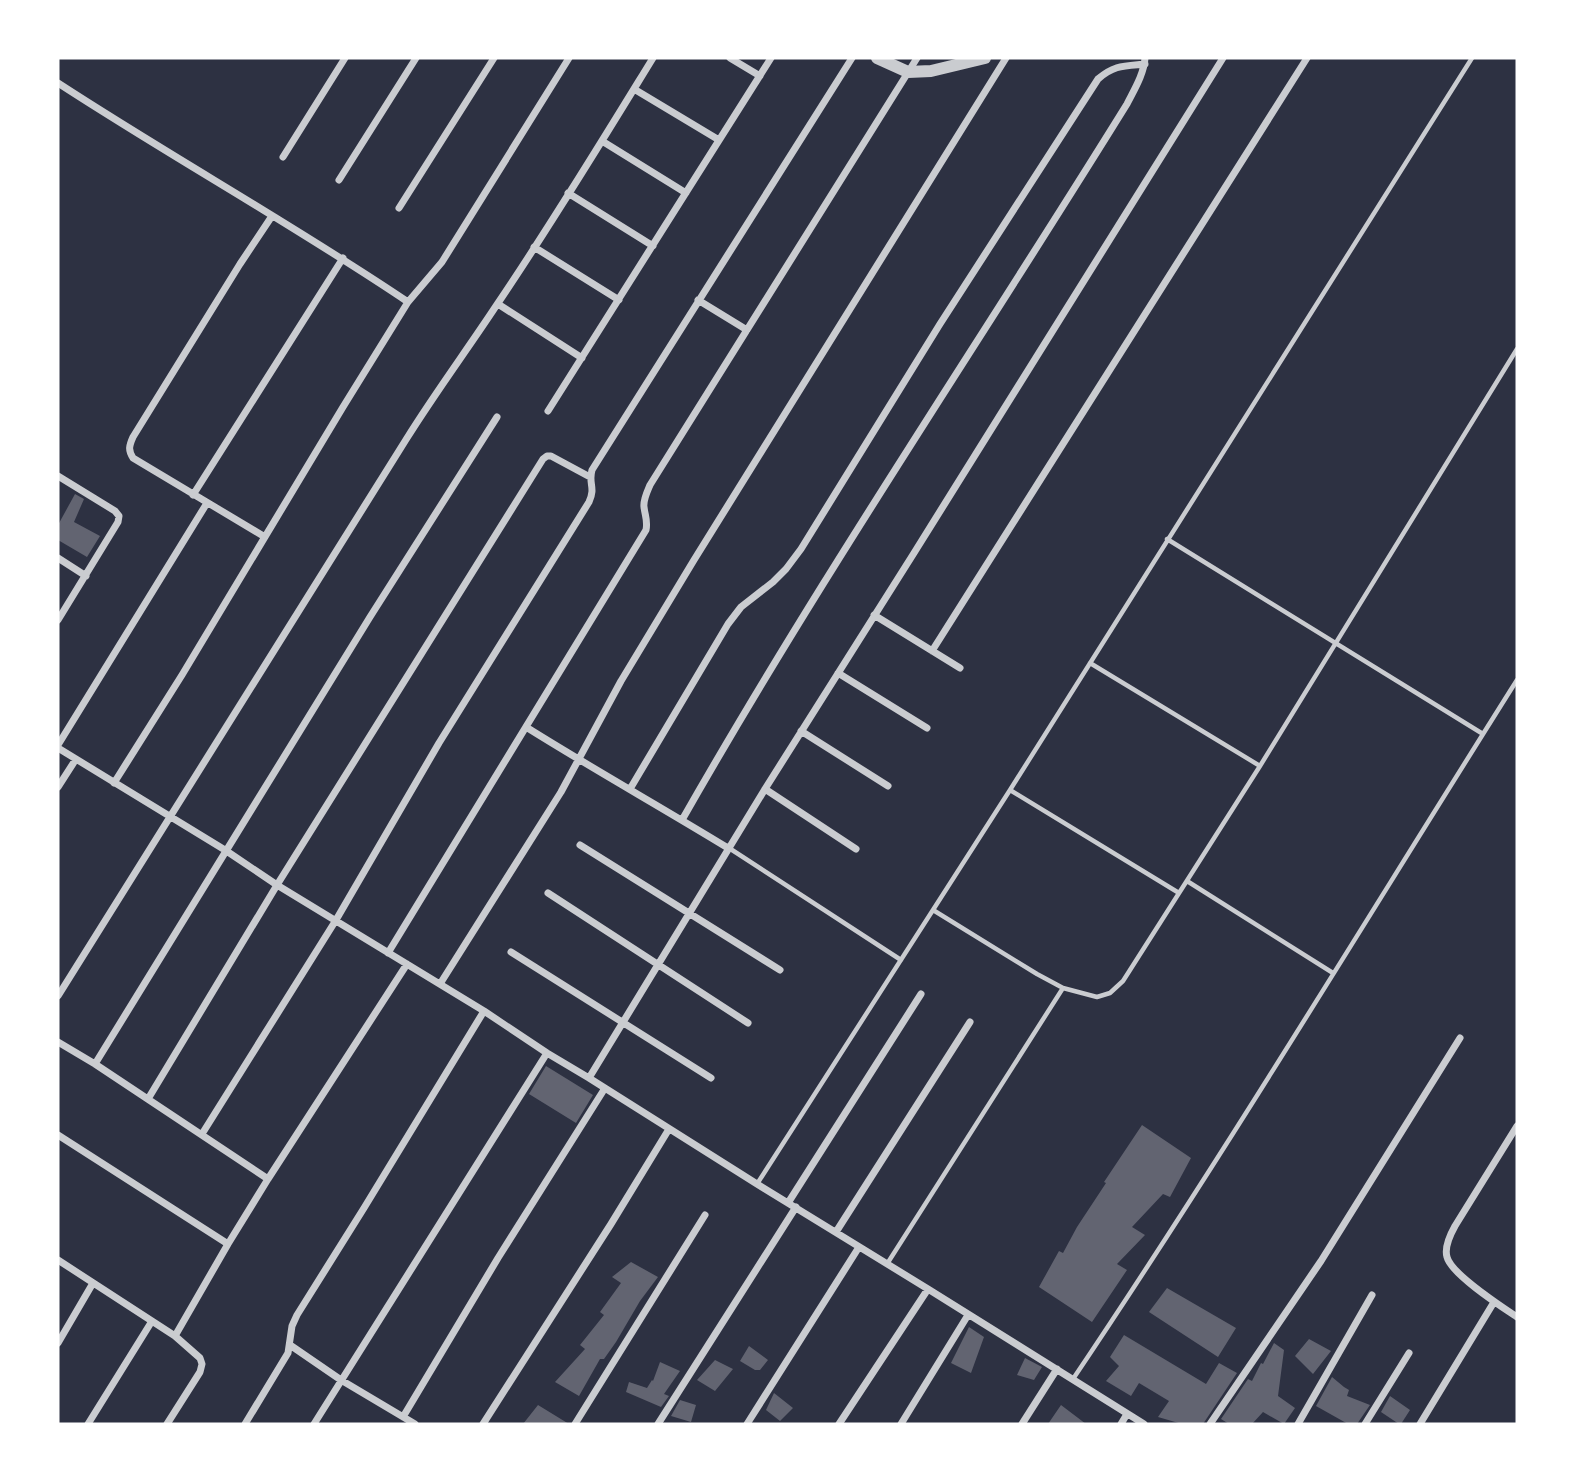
<svg xmlns="http://www.w3.org/2000/svg" width="1575" height="1482" font-family="'Alegreya Sans',sans-serif">
	<rect width="100%" height="100%" fill="#2d3142"/>
	<!-- building -->
	<path fill="#626471" d="M 75,494 L 84,499 L 74,522 L 100,536 L 87,557 L 58,540 L 58,525 Z
		M 546,1066 L 593,1095 L 576,1123 L 529,1094 Z
		M 1142,1125 L 1191,1158 L 1170,1197 L 1163,1194 L 1132,1227 L 1145,1235 L 1117,1264 L 1127,1270 L 1092,1322 L 1039,1287 L 1059,1251 L 1063,1253 L 1077,1227 L 1106,1183 L 1104,1182 Z
		M 631,1262 L 658,1277 L 640,1301 L 616,1342 L 604,1359 L 600,1359 L 579,1396 L 555,1382 L 585,1349 L 580,1345 L 604,1315 L 600,1312 L 621,1283 L 612,1277 Z
		M 1167,1288 L 1236,1328 L 1218,1357 L 1149,1312 Z
		M 969,1327 L 984,1337 L 971,1373 L 951,1363 Z
		M 1124,1335 L 1206,1384 L 1219,1363 L 1237,1373 L 1203,1424 L 1182,1424 L 1158,1417 L 1169,1401 L 1139,1383 L 1131,1396 L 1106,1381 L 1119,1366 L 1110,1357 Z
		M 1309,1339 L 1331,1351 L 1313,1374 L 1295,1356 Z
		M 1274,1343 L 1284,1350 L 1278,1396 L 1295,1408 L 1284,1424 L 1263,1412 L 1252,1424 L 1229,1424 L 1221,1419 L 1248,1379 L 1252,1381 L 1261,1363 L 1263,1364 Z
		M 749,1346 L 768,1360 L 760,1370 L 755,1370 L 740,1361 Z
		M 1025,1358 L 1042,1367 L 1034,1380 L 1017,1375 Z
		M 715,1360 L 733,1369 L 715,1391 L 697,1380 Z
		M 660,1362 L 680,1371 L 664,1394 L 669,1396 L 661,1407 L 626,1392 L 629,1382 L 647,1388 L 652,1380 L 653,1381 Z
		M 1332,1377 L 1344,1387 L 1349,1390 L 1347,1396 L 1370,1405 L 1357,1424 L 1348,1424 L 1316,1406 Z
		M 774,1393 L 793,1408 L 780,1421 L 766,1410 Z
		M 1390,1396 L 1410,1410 L 1401,1424 L 1399,1424 L 1381,1412 Z
		M 680,1400 L 696,1405 L 691,1422 L 671,1416 Z
		M 538,1405 L 569,1424 L 523,1424 Z
		M 1061,1405 L 1086,1424 L 1048,1424 Z"/>
	<g fill="none" stroke-linecap="round" stroke-linejoin="round">
		<!-- service -->
		<path stroke="#caccd0" stroke-width="4.5" d="M 1167,539 L 1483,734
			M 1090,663 L 1260,766
			M 1010,790 L 1179,893
			M 729,848 L 901,960
			M 1187,881 L 1333,973
			M 933,910 L 1037,974 L 1063,988 L 1097,997 L 1110,993 L 1123,981 L 1260,766 L 1517,349
			M 757,1184 L 1010,790 L 1472,58
			M 887,1264 L 1063,988
			M 1073,1379 C 1227,1150 1370,913 1517,680"/>
		<!-- minor -->
		<path stroke="#caccd0" stroke-width="7" d="M 730,58 L 760,76
			M 58,83 C 173,158 294,225 408,302
			M 634,89 L 719,140
			M 602,141 L 686,193
			M 283,157 L 345,58
			M 339,180 L 416,58
			M 568,193 L 653,246
			M 399,208 L 494,58
			M 534,247 L 619,300
			M 698,300 L 747,330
			M 498,304 L 582,358
			M 548,411 L 771,58
			M 58,476 L 115,511 L 119,516 L 118,522 L 58,620
			M 193,495 L 343,258
			M 265,537 L 133,458 C 128,450 129,446 133,437 L 240,264 L 272,216
			M 58,558 L 86,576
			M 874,615 L 960,668
			M 932,651 L 1307,58
			M 838,673 L 927,728
			M 526,727 C 593,769 661,807 728,848
			M 801,731 L 888,786
			M 58,745 L 207,503
			M 58,748 L 225,850 L 277,885 L 484,1011 L 547,1053 L 589,1078 L 757,1184 L 928,1289 L 1144,1424
			M 114,783 L 182,675 L 343,407 L 408,302 L 442,262 L 569,58
			M 58,787 L 76,759
			M 630,789 L 728,624 L 741,607 L 773,582 L 786,569 L 801,549 L 940,324 L 1098,79 C 1114,65 1124,66 1145,64
			M 765,789 L 856,849
			M 682,820 C 821,576 979,343 1127,104 C 1134,90 1144,74 1145,58
			M 580,845 L 780,970
			M 548,893 L 748,1023
			M 511,952 L 711,1078
			M 388,953 L 646,530 C 648,521 645,516 644,507 C 643,500 647,492 650,485 L 917,58
			M 440,984 L 561,792 L 621,681 L 694,560 L 1006,58
			M 58,996 L 407,438 C 435,393 467,350 496,306 C 551,225 602,141 653,58
			M 58,1042 L 95,1064 L 268,1179
			M 95,1064 L 370,617 L 497,417
			M 589,1078 L 765,789 L 914,553 L 1223,58
			M 148,1099 L 277,885 L 543,459 L 547,456 L 551,456 L 590,477
			M 1517,1126 L 1455,1226 C 1450,1235 1444,1247 1447,1257 C 1451,1274 1502,1307 1517,1317
			M 202,1134 L 336,920 L 439,743 L 589,502 C 596,487 588,484 592,470 L 852,58
			M 58,1135 L 228,1244
			M 788,1203 L 921,994
			M 836,1232 L 970,1022
			M 58,1260 L 175,1336 L 200,1358 L 202,1364 L 200,1372 L 167,1424
			M 175,1336 L 228,1244 L 268,1179 L 407,964
			M 58,1343 L 93,1283
			M 290,1345 L 341,1380 L 415,1424
			M 403,1417 L 498,1258 L 605,1088
			M 88,1424 L 152,1321
			M 245,1424 L 288,1353 L 292,1326 L 297,1315 L 364,1208 L 484,1011
			M 314,1424 L 547,1053
			M 483,1424 L 611,1224 L 669,1129
			M 575,1424 L 705,1215
			M 658,1424 L 796,1207
			M 747,1424 L 859,1247
			M 839,1424 L 928,1289
			M 901,1424 L 968,1315
			M 1022,1424 L 1057,1369
			M 1121,1424 L 1127,1414
			M 1210,1424 L 1321,1261 L 1460,1038
			M 1298,1424 L 1372,1295
			M 1365,1424 L 1409,1353
			M 1420,1424 L 1494,1302"/>
		<!-- tertiary -->
		<path stroke="#caccd0" stroke-width="12" d="M 877,58 L 908,72 L 931,71 L 985,58"/>
	</g>
	<!-- border -->
	<rect width="1575" height="1482" fill="none" stroke="#ffffff" stroke-width="119"/>
</svg>
